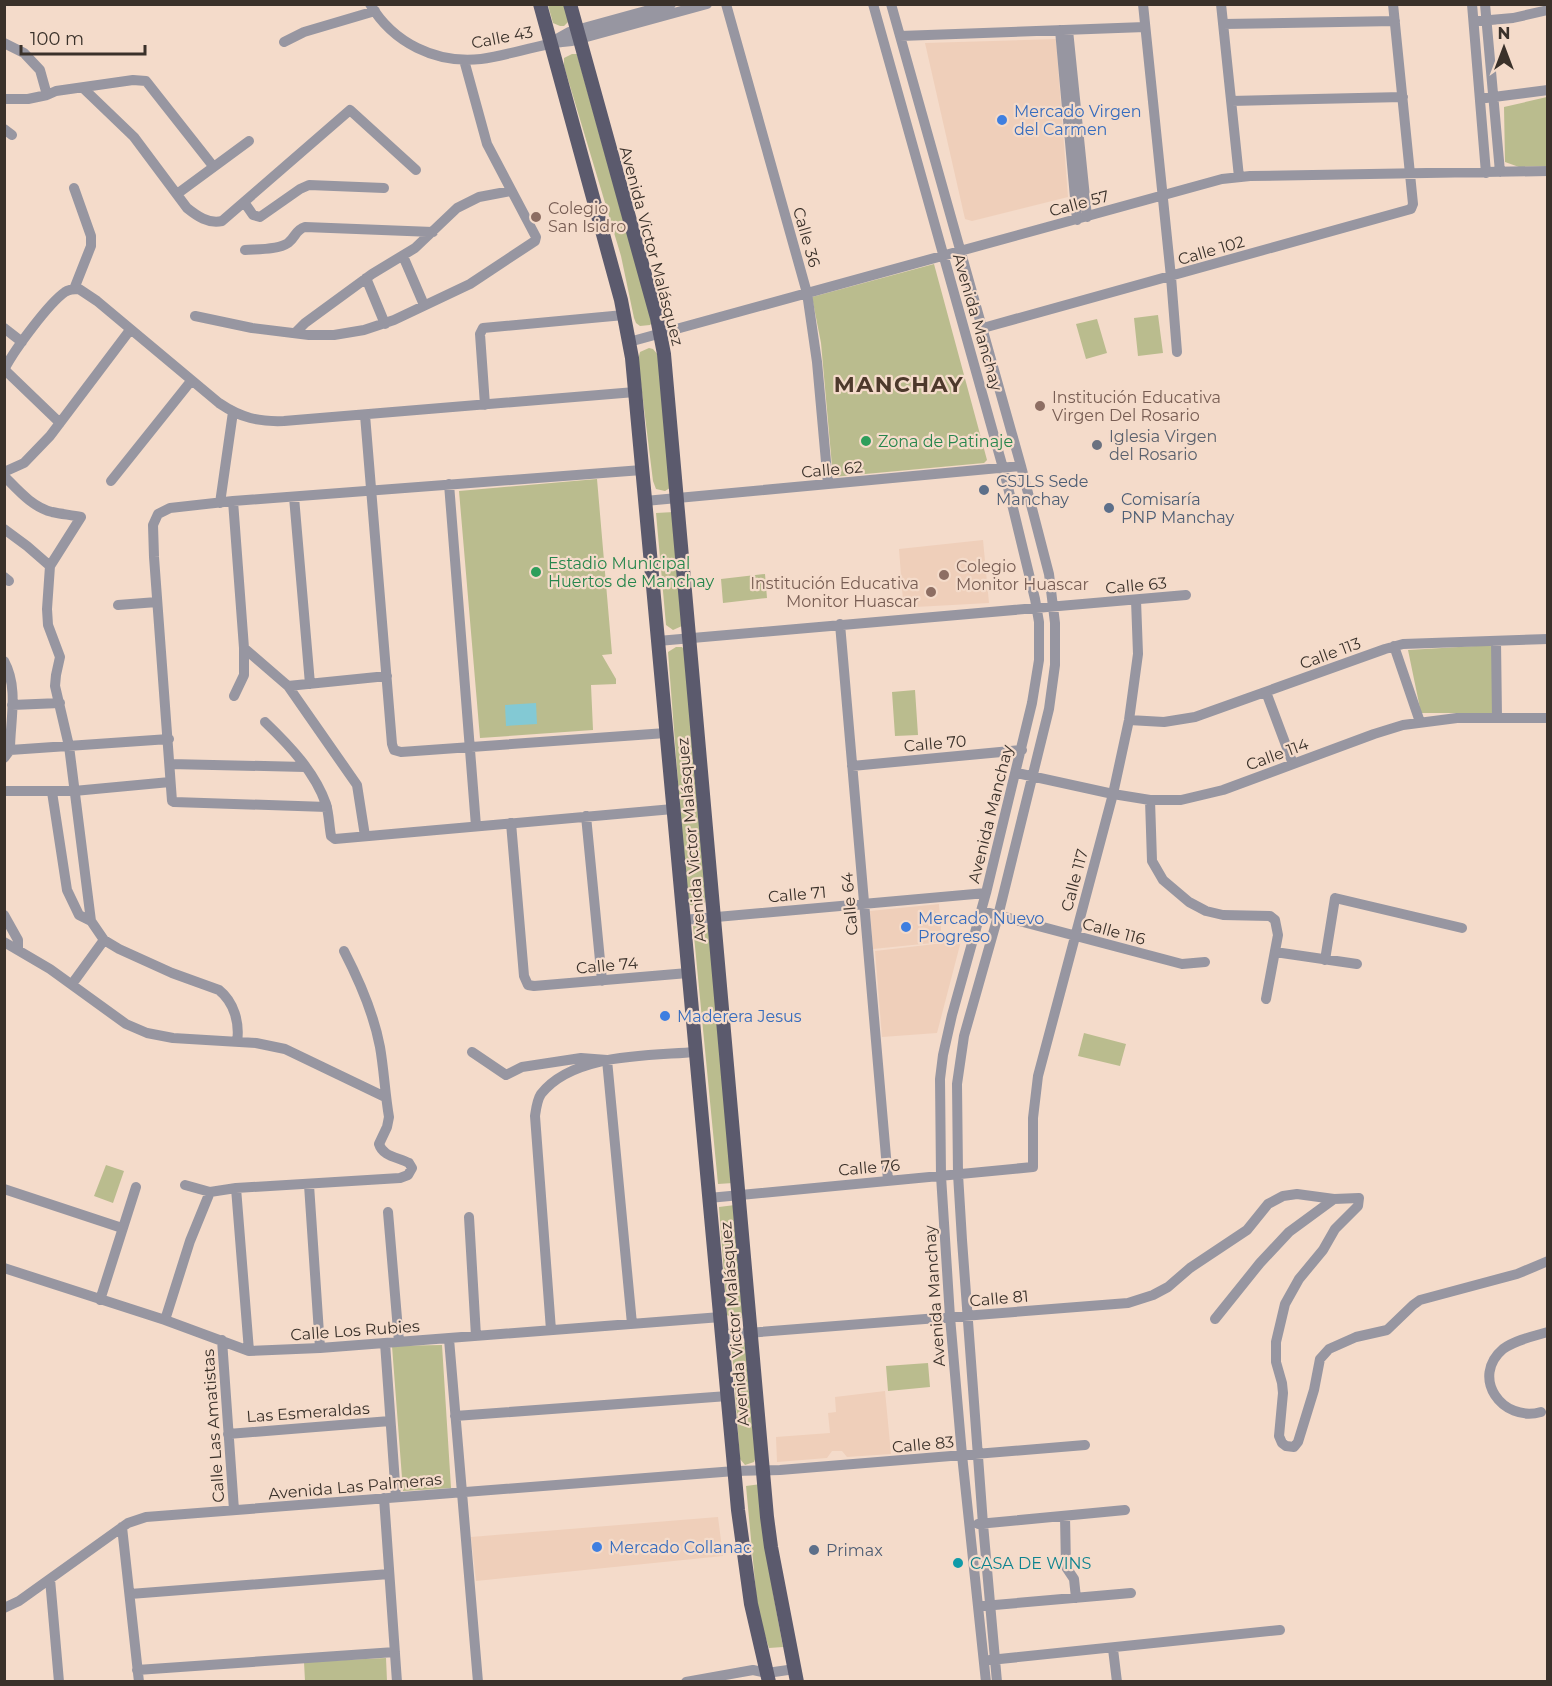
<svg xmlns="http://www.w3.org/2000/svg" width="1552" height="1686" font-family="Montserrat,sans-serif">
	<rect width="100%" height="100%" fill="#f4dbca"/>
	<!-- built -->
	<path fill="#efcfba" d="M 1056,39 L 1068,197 L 972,221 L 965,219 L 925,43 Z
		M 983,540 L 989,603 L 915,607 L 915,601 L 903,601 L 899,549 Z
		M 939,904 L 942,942 L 873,949 L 870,911 Z
		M 961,941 L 937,1033 L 882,1037 L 875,951 Z
		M 885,1391 L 891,1454 L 847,1457 L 842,1451 L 832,1451 L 827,1458 L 777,1462 L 776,1437 L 830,1433 L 828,1413 L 836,1412 L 835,1397 Z
		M 718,1517 L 723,1556 L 476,1581 L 471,1537 Z"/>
	<!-- green -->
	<path fill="#babc8e" d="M 548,5 L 566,5 L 569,21 L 564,26 L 560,26 L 553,23 Z
		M 572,54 L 577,54 L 652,323 L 650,325 L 640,326 L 636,323 L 634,318 L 621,256 L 564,66 L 564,58 Z
		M 1547,97 L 1547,166 L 1519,167 L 1505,162 L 1504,107 Z
		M 934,264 L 987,460 L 984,463 L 833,477 L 821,343 L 812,297 Z
		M 1158,315 L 1163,353 L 1138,356 L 1134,318 Z
		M 1097,319 L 1107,353 L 1086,359 L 1076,324 Z
		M 649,348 L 653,349 L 658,355 L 670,488 L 665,491 L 656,489 L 653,481 L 638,360 L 640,352 Z
		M 597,479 L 612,654 L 602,655 L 616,679 L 616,684 L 591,685 L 593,730 L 480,738 L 459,491 Z
		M 674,512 L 682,626 L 673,630 L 666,625 L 656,513 Z
		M 765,574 L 767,598 L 723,603 L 721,579 Z
		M 1493,645 L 1492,713 L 1421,713 L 1408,650 Z
		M 676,647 L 682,647 L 686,651 L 706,898 L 705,903 L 699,907 L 690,905 L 687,898 L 668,652 Z
		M 915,690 L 918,735 L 895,736 L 892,692 Z
		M 710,925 L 733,1183 L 718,1184 L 693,926 Z
		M 1084,1033 L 1126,1044 L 1120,1066 L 1078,1056 Z
		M 106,1165 L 124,1171 L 113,1203 L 94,1196 Z
		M 735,1205 L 743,1312 L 741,1318 L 735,1320 L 727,1315 L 719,1207 Z
		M 738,1341 L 746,1343 L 756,1457 L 754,1462 L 745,1465 L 740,1459 L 732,1351 L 732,1346 Z
		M 442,1345 L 451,1488 L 403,1491 L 392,1346 Z
		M 928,1363 L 930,1387 L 888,1391 L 886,1366 Z
		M 761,1484 L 773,1593 L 783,1647 L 769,1648 L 758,1614 L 746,1486 Z
		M 386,1658 L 387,1681 L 305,1681 L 304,1662 Z"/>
	<!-- water -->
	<path fill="#83c9d4" d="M 536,703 L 537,724 L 506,726 L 505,705 Z"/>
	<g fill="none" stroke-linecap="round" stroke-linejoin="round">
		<!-- minor -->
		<path stroke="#9796a1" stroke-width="10" d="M 370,4 C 393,43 436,64 481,59 C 512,55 540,43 572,41 L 707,4
			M 726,4 L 807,293 L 817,362 L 828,484
			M 873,4 L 1005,475 L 1035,599 L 1039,622 L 1039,660 L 1032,703 L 986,893 L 952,1015 L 943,1055 L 940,1079 L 941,1176 L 950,1317 L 962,1455 L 986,1682
			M 891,4 L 1021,466 L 1049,574 L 1055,623 L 1055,665 L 1049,709 L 998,916 L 964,1036 L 957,1084 L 958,1174 L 962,1240 L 983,1524 L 997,1682
			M 1143,4 L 1171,277 L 1177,352
			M 1221,4 L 1239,177
			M 1472,4 L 1486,173
			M 1485,4 L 1500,172
			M 1479,21 L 1513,18 L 1548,10
			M 1223,24 L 1395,21
			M 1060,30 L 1077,220
			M 1068,30 L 1087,217
			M 900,36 L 1145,27
			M 553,41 L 569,32 L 671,4
			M 284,42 L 304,32 L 375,11
			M 4,43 L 24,53 L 40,70 L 47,95 L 28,99 L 4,99
			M 83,88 L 134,137 L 187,208 C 197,216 208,224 222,221 L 350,110 L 416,170
			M 47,95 L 56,91 L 133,80 L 146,81 L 213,166
			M 1486,98 L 1548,90
			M 1231,101 L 1403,97
			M 4,129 L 12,135
			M 74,188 L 91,236 L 91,246 L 74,289
			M 177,194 L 249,141
			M 244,202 L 253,215 L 260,217 L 300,189 L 309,185 L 384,188
			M 245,250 C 257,249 278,250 288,243 C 296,237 295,230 305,227 L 433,232
			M 403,256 L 424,305
			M 366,278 L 385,324
			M 195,316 L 252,328 L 309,335 L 334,335 L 364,330 L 394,320 L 470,284 L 535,241 L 536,237 L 487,144 L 464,60
			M 4,328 L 22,342
			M 983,328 L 1411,209 L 1413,204 L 1393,4
			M 295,333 L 305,323 L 372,274 L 415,248 L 457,208 L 479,197 L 511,191
			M 629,342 L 1222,179 L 1250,176 L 1548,171
			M 485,405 L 480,334 L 483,328 L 624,315
			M 365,415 L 392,744 L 394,750 L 401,752 L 666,733
			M 60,423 L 7,372 L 5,368 C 15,349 49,303 65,292 C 69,289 75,289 79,289 L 97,301 L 219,403 C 241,418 259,422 284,421 L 635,392
			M 4,472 L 24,463 L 50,436 L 130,330
			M 4,476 C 18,490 32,507 52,512 C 61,514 71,515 81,517 L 50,566 L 47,609 L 48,625 L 60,657 L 56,675 L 55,686 L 69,746 L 91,921 L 104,940 L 119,949 L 172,973 L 219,990 C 234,1002 240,1023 237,1042
			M 111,481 L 191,381
			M 449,484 L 476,826
			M 294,497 L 310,684
			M 233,501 L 244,648 L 288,686 L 357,785 L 365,836
			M 645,501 L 1021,466
			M 220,503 L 233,412
			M 4,529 L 27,546 L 50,566
			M 4,577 L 9,581
			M 118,605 L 157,602
			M 840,624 L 888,1180
			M 658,641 L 1186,595
			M 1496,641 L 1497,718
			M 1394,646 L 1420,722
			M 4,661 C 19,688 10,721 10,750 L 4,758
			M 288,686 L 387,676
			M 1266,692 L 1293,764
			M 234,696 L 244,675 L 244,648
			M 12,705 L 60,703
			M 1129,720 L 1164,722 L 1195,717 L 1385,649 L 1403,644 L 1548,639
			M 265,722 C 289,745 315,772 326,804 C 329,814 329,825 331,836 L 335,839 L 673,809
			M 10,750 L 169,739
			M 170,764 L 305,767
			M 852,766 L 1022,750
			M 1017,773 L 1113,794 L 1150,800 L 1181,800 L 1223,790 L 1374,734 L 1403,725 L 1457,718 L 1548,718
			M 4,791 L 74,791 L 170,782
			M 52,792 L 67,890 L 79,915 L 91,921
			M 1150,800 L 1152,861 L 1163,880 L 1189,902 L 1206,911 L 1223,915 L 1270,916 L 1275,920 L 1278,935 L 1266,999
			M 327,807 L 174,802 L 172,801 L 154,557 L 153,525 L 158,514 L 170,508 L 233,501 L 642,470
			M 586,816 L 602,981
			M 511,823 L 524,976 L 528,985 L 534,986 L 688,973
			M 982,911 L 1182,964 L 1205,962
			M 4,915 L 18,940 L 18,949
			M 683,920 L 986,893
			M 4,942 L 50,969 L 126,1024 L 147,1033 L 173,1038 L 256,1043 L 285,1049 L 385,1097
			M 1275,952 L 1357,964
			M 1325,960 L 1335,898 L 1462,928
			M 72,984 L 104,940
			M 472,1052 L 506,1075 L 522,1067 L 581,1058 L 607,1060 L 632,1324
			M 185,1185 L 210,1192 L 236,1188 L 400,1178 L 408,1175 L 412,1168 L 409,1163 C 398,1157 383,1157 379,1144 L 387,1127 L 389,1117 C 385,1094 384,1070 380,1047 C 374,1015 359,980 344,951
			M 309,1185 L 320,1348
			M 236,1188 L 249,1351
			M 4,1189 L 122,1228
			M 709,1198 L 1033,1167 L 1033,1118 L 1038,1076 L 1113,794 L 1129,720 L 1138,654 L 1136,600
			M 388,1212 L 399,1342
			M 469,1217 L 476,1336
			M 4,1268 L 165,1320 L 249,1351 L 320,1348 L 721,1317
			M 100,1300 L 136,1187
			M 1215,1319 L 1260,1263 L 1289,1232 L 1334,1199
			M 165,1320 L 190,1241 L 210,1192
			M 551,1330 L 535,1116 C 536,1109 537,1100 541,1094 C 573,1053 649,1056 695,1052
			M 722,1335 L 1128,1303 L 1153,1295 L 1168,1287 L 1190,1268 L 1247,1230 L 1268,1204 L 1283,1196 L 1297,1194 L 1334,1199 L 1359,1198 L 1358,1206 L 1335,1229 L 1323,1250 L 1299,1279 L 1285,1304 L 1276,1342 L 1276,1362 L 1282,1383 L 1283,1393 L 1279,1436 L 1282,1443 L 1286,1446 L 1294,1447 L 1298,1442 L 1314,1390 L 1320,1359 L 1329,1349 L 1356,1337 L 1387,1330 L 1413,1305 L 1420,1300 L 1517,1274 L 1548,1261
			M 449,1339 L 478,1682
			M 222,1340 L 234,1510
			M 385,1343 L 396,1497
			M 1541,1412 C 1502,1423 1470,1377 1503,1349 C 1515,1340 1534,1336 1548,1332
			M 455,1416 L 728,1396
			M 228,1434 L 390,1421
			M 384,1498 L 397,1682
			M 1065,1516 L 1066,1567 L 1074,1579 L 1076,1598
			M 978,1524 L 1125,1510
			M 122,1527 L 139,1682
			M 50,1579 L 59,1682
			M 130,1594 L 389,1574
			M 983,1606 L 1131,1593
			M 4,1608 L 19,1601 L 128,1523 L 146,1517 L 735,1471 L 780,1470 L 1085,1445
			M 1113,1649 L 1117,1682
			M 990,1660 L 1280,1630
			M 137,1670 L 395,1652
			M 686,1682 L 753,1670 L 767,1673 L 795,1669"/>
		<!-- major -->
		<path stroke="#5b5a6d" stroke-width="14" d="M 540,4 L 621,300 L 632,358 L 738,1510 L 751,1604 L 769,1682
			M 570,4 L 657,318 L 664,354 L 767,1517 L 771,1547 L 797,1682"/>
	</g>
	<!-- markers -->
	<g fill="#3f7fe0" stroke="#f4dbca" stroke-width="2">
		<circle cx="1002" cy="120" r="6"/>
		<circle cx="906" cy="927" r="6"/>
		<circle cx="665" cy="1016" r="6"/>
		<circle cx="597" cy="1547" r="6"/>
	</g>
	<g fill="#8d6e63" stroke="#f4dbca" stroke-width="2">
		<circle cx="536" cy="217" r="6"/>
		<circle cx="1040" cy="406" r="6"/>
		<circle cx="944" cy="575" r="6"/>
		<circle cx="931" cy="592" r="6"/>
	</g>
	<g fill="#2e9e5b" stroke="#f4dbca" stroke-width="2">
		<circle cx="866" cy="441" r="6"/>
		<circle cx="536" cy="572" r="6"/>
	</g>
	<circle fill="#6b7280" stroke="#f4dbca" stroke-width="2" cx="1097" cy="445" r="6"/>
	<g fill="#5c6f8a" stroke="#f4dbca" stroke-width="2">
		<circle cx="984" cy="490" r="6"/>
		<circle cx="1109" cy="508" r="6"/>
		<circle cx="814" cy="1550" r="6"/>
	</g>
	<circle fill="#0f9aa8" stroke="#f4dbca" stroke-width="2" cx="958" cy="1563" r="6"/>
	<g text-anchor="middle" stroke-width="4.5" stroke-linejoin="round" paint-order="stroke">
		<!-- street labels -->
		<g font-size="16" fill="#3a312a" stroke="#f4dbca">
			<text transform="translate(502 37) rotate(-11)" y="6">Calle 43</text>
			<text transform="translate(1079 203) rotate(-15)" y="6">Calle 57</text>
			<text transform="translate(807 237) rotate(74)" y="6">Calle 36</text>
			<text transform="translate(652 246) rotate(75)" y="6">Avenida Victor Malásquez</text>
			<text transform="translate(1211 250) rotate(-16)" y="6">Calle 102</text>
			<text transform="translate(978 322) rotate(74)" y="6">Avenida Manchay</text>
			<text transform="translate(832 469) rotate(-5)" y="6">Calle 62</text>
			<text transform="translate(1136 585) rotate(-5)" y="6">Calle 63</text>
			<text transform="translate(1330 653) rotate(-20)" y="6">Calle 113</text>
			<text transform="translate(935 743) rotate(-5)" y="6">Calle 70</text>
			<text transform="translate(1277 754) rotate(-20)" y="6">Calle 114</text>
			<text transform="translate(990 814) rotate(-76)" y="6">Avenida Manchay</text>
			<text transform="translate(691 840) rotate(-95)" y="6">Avenida Victor Malásquez</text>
			<text transform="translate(1074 880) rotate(-75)" y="6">Calle 117</text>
			<text transform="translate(797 894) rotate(-5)" y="6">Calle 71</text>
			<text transform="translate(849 904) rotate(-95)" y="6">Calle 64</text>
			<text transform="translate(1114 931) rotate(15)" y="6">Calle 116</text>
			<text transform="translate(607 965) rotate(-5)" y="6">Calle 74</text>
			<text transform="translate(869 1167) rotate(-5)" y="6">Calle 76</text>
			<text transform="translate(934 1296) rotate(-94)" y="6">Avenida Manchay</text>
			<text transform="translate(999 1298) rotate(-5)" y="6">Calle 81</text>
			<text transform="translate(734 1324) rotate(-95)" y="6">Avenida Victor Malásquez</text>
			<text transform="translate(355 1330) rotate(-4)" y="6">Calle Los Rubies</text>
			<text transform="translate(308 1412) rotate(-4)" y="6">Las Esmeraldas</text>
			<text transform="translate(213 1426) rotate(-94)" y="6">Calle Las Amatistas</text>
			<text transform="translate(923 1444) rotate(-5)" y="6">Calle 83</text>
			<text transform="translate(355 1486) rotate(-5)" y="6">Avenida Las Palmeras</text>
		</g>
		<!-- shop labels -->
		<g font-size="16" fill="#366cbe" stroke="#f4dbca" text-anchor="start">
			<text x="1014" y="117">Mercado Virgen<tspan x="1014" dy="18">del Carmen</tspan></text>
			<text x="918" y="924">Mercado Nuevo<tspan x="918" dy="18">Progreso</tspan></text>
			<text x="677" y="1022">Maderera Jesus</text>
			<text x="609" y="1553">Mercado Collanac</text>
		</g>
		<!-- education labels -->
		<g font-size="16" fill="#785e54" stroke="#f4dbca" text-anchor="start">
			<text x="548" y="214">Colegio<tspan x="548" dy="18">San Isidro</tspan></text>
			<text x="1052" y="403">Institución Educativa<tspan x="1052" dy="18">Virgen Del Rosario</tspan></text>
			<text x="956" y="572">Colegio<tspan x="956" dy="18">Monitor Huascar</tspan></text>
			<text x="919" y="589" text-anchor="end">Institución Educativa<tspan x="919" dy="18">Monitor Huascar</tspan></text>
		</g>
		<!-- worship labels -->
		<g font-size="16" fill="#5b616d" stroke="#f4dbca" text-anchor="start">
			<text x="1109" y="442">Iglesia Virgen<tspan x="1109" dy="18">del Rosario</tspan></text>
		</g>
		<!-- leisure labels -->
		<g font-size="16" fill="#27864d" stroke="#f4dbca" text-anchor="start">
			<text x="878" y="447">Zona de Patinaje</text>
			<text x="548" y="569">Estadio Municipal<tspan x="548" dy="18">Huertos de Manchay</tspan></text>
		</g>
		<!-- service labels -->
		<g font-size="16" fill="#4e5e75" stroke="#f4dbca" text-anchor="start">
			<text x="996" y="487">CSJLS Sede<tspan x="996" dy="18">Manchay</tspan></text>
			<text x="1121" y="505">Comisaría<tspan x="1121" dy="18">PNP Manchay</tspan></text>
			<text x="826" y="1556">Primax</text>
		</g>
		<!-- culture labels -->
		<g font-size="16" fill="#0d838f" stroke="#f4dbca" text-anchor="start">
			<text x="970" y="1569">CASA DE WINS</text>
		</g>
		<!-- district labels -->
		<g font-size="22" font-weight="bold" letter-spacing="1.5" fill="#4d392c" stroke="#f4dbca">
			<text x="899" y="392">MANCHAY</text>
		</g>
	</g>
	<!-- border -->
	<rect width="1552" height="1686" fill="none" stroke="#3a312a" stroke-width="12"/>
	<!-- north arrow -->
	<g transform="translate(1504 48)" stroke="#f4dbca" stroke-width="4.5" paint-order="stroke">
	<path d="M0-4.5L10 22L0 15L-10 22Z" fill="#3a312a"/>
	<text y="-9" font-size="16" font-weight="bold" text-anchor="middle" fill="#3a312a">N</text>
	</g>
	<!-- scale -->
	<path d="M21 45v9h124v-9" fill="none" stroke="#3a312a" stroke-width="3"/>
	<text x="30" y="45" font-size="18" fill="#3a312a" stroke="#f4dbca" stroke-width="4.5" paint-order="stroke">100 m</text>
</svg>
